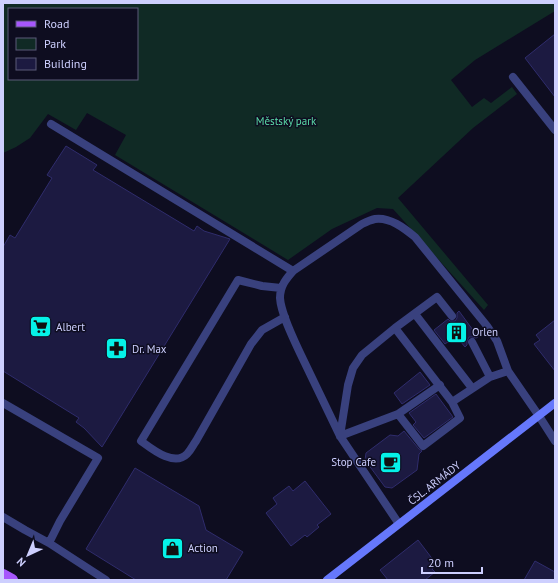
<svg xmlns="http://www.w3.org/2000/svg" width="558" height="583" font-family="'PT Sans',sans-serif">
	<rect width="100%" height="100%" fill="#0e0d20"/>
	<!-- green -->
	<path fill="#102a25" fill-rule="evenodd" d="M 3,3 L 555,3 L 555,11 L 475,60 L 451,80 L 472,107 L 484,98 L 491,103 L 512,87 L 517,94 L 473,128 L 398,198 L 488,305 L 484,310 L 393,209 L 377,208 L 332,229 L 288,260 L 115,155 L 126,135 L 87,113 L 76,130 L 48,114 L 30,138 L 16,147 L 3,153 ZM 9,9 L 137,9 L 137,79 L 9,79 Z"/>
	<!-- building -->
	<path fill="#1c1a41" stroke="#2f2c6c" d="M 555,34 L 555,97 L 525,58 Z
		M 66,146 L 97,165 L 93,170 L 194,231 L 197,226 L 204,231 L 230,239 L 102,447 L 84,428 L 76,422 L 79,418 L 3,371 L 3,247 L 10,235 L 15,238 L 52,178 L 47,175 Z
		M 459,311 L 478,337 L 476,338 L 473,337 L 469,337 L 467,341 L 467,345 L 465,347 L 456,336 L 445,344 L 434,330 L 448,319 L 450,321 L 455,321 L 457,318 L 457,313 Z
		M 555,320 L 555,371 L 534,344 L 540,340 L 536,335 Z
		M 420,372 L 430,385 L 402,404 L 394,393 Z
		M 436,394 L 453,417 L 424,438 L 413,425 L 416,422 L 409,413 Z
		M 404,431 L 419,449 L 422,451 L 419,454 L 417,470 L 392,488 L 385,487 L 365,460 L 366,453 L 390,435 L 398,436 Z
		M 135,468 L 199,506 L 206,530 L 243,552 L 226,580 L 136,580 L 86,549 Z
		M 305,481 L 331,514 L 317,525 L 319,527 L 307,537 L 305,535 L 291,546 L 266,513 L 277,504 L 273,498 L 289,486 L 293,491 Z
		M 418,540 L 437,565 L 432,569 L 435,572 L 425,580 L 388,580 L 380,570 Z
		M 535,561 L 555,572 L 555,580 L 524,580 Z"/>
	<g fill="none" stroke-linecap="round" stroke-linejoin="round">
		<!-- lane -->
		<path stroke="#39417e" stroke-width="8" d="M 513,77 L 555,130
			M 51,124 L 293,271
			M 281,288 L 262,286 L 238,280 L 141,441 C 152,449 174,467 187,454 C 191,450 193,445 196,441 L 251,344 L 262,330 L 285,317
			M 415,314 L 472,388
			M 395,328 L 437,297 L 452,316
			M 472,342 L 490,377
			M 452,402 L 490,377 L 508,371 L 539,416 L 555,441
			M 3,403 L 98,458 L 60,521 L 49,543
			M 340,436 C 327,409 314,382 301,355 C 294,340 281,314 280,298 C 280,286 286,279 293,271 L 362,224 C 366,222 370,220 375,219 C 390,217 404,228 415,237 L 487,326 L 497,341 L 508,371
			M 340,436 L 348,385 L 353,368 L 362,355 L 395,328 L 452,402 L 460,418 L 423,446 L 398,414
			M 3,517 L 25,530 L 49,543 L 106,580
			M 399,524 L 340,436 L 398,414 L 440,385"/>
		<!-- secondary -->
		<path stroke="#6678fc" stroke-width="8" d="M 327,580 L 555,403"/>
		<!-- primary -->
		<path stroke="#a657fc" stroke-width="12" d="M 3,575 L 12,580"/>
	</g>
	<!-- icons -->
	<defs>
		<symbol id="supermarket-square" viewBox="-11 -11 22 22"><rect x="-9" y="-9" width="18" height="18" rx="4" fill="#05f2e8" stroke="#0e0d20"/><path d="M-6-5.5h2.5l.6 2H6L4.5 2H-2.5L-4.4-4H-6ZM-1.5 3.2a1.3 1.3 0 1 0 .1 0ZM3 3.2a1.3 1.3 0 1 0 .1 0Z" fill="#111"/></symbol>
		<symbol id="building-square" viewBox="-11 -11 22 22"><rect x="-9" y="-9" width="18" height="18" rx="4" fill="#05f2e8" stroke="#0e0d20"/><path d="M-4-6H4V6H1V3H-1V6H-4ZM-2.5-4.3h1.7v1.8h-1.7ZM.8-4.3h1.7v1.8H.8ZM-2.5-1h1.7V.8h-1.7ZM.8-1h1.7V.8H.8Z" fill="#111"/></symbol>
		<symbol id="pharmacy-square" viewBox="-11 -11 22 22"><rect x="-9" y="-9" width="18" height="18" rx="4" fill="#05f2e8" stroke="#0e0d20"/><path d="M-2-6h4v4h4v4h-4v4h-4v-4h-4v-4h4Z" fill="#111"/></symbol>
		<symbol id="cafe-square" viewBox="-11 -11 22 22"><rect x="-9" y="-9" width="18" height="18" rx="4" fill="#05f2e8" stroke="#0e0d20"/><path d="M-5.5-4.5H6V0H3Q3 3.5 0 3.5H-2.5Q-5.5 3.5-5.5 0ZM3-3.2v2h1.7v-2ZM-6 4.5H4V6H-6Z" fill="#111"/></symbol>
		<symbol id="shop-square" viewBox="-11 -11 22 22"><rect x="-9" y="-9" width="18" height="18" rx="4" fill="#05f2e8" stroke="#0e0d20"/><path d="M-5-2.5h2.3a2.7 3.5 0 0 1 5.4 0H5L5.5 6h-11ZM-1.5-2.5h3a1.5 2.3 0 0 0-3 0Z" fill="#111"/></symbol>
	</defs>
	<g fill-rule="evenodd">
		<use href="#supermarket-square" x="28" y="314" width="25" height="25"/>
		<use href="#building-square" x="444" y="320" width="25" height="25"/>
		<use href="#pharmacy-square" x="104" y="336" width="25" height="25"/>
		<use href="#cafe-square" x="378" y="450" width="25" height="25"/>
		<use href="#shop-square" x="160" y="536" width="25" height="25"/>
	</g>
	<g text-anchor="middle" stroke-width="3" stroke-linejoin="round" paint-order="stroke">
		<!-- park labels -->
		<g font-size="11" fill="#5bdca9" stroke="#0e0d20">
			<text x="286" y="125">Městský park</text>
		</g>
		<!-- poi labels -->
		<g font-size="11" fill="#cdcffe" stroke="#0e0d20" text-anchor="start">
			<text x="56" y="331">Albert</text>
			<text x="472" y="336">Orlen</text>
			<text x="132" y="353">Dr. Max</text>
			<text x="376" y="466" text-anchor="end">Stop Cafe</text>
			<text x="188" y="552">Action</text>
		</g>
		<!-- street labels -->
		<g font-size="11" fill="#cdcffe" stroke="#0e0d20">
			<text transform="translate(434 483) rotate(-38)" y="4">ČSL. ARMÁDY</text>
		</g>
	</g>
	<!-- border -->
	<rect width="558" height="583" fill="none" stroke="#cdcffe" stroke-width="8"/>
	<!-- legend -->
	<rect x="8" y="8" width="130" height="72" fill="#0e0d20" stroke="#5a5b79"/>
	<rect x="16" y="21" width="20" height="6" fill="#a657fc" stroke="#5a5b79"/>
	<text x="44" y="28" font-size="12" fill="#cdcffe">Road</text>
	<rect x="16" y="38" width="20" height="12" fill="#102a25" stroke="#5a5b79"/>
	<text x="44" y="48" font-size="12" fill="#cdcffe">Park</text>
	<rect x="16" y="58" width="20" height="12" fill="#1c1a41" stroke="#5a5b79"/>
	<text x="44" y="68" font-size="12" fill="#cdcffe">Building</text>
	<!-- north arrow -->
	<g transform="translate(28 555) rotate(224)" stroke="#0e0d20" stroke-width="3" paint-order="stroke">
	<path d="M0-3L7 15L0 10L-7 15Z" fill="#cdcffe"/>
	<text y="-6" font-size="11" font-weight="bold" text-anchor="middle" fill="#cdcffe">N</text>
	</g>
	<!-- scale -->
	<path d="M422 567v6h60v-6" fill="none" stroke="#cdcffe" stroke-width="2"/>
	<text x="428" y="567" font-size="12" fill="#cdcffe" stroke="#0e0d20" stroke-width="3" paint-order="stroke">20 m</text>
</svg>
